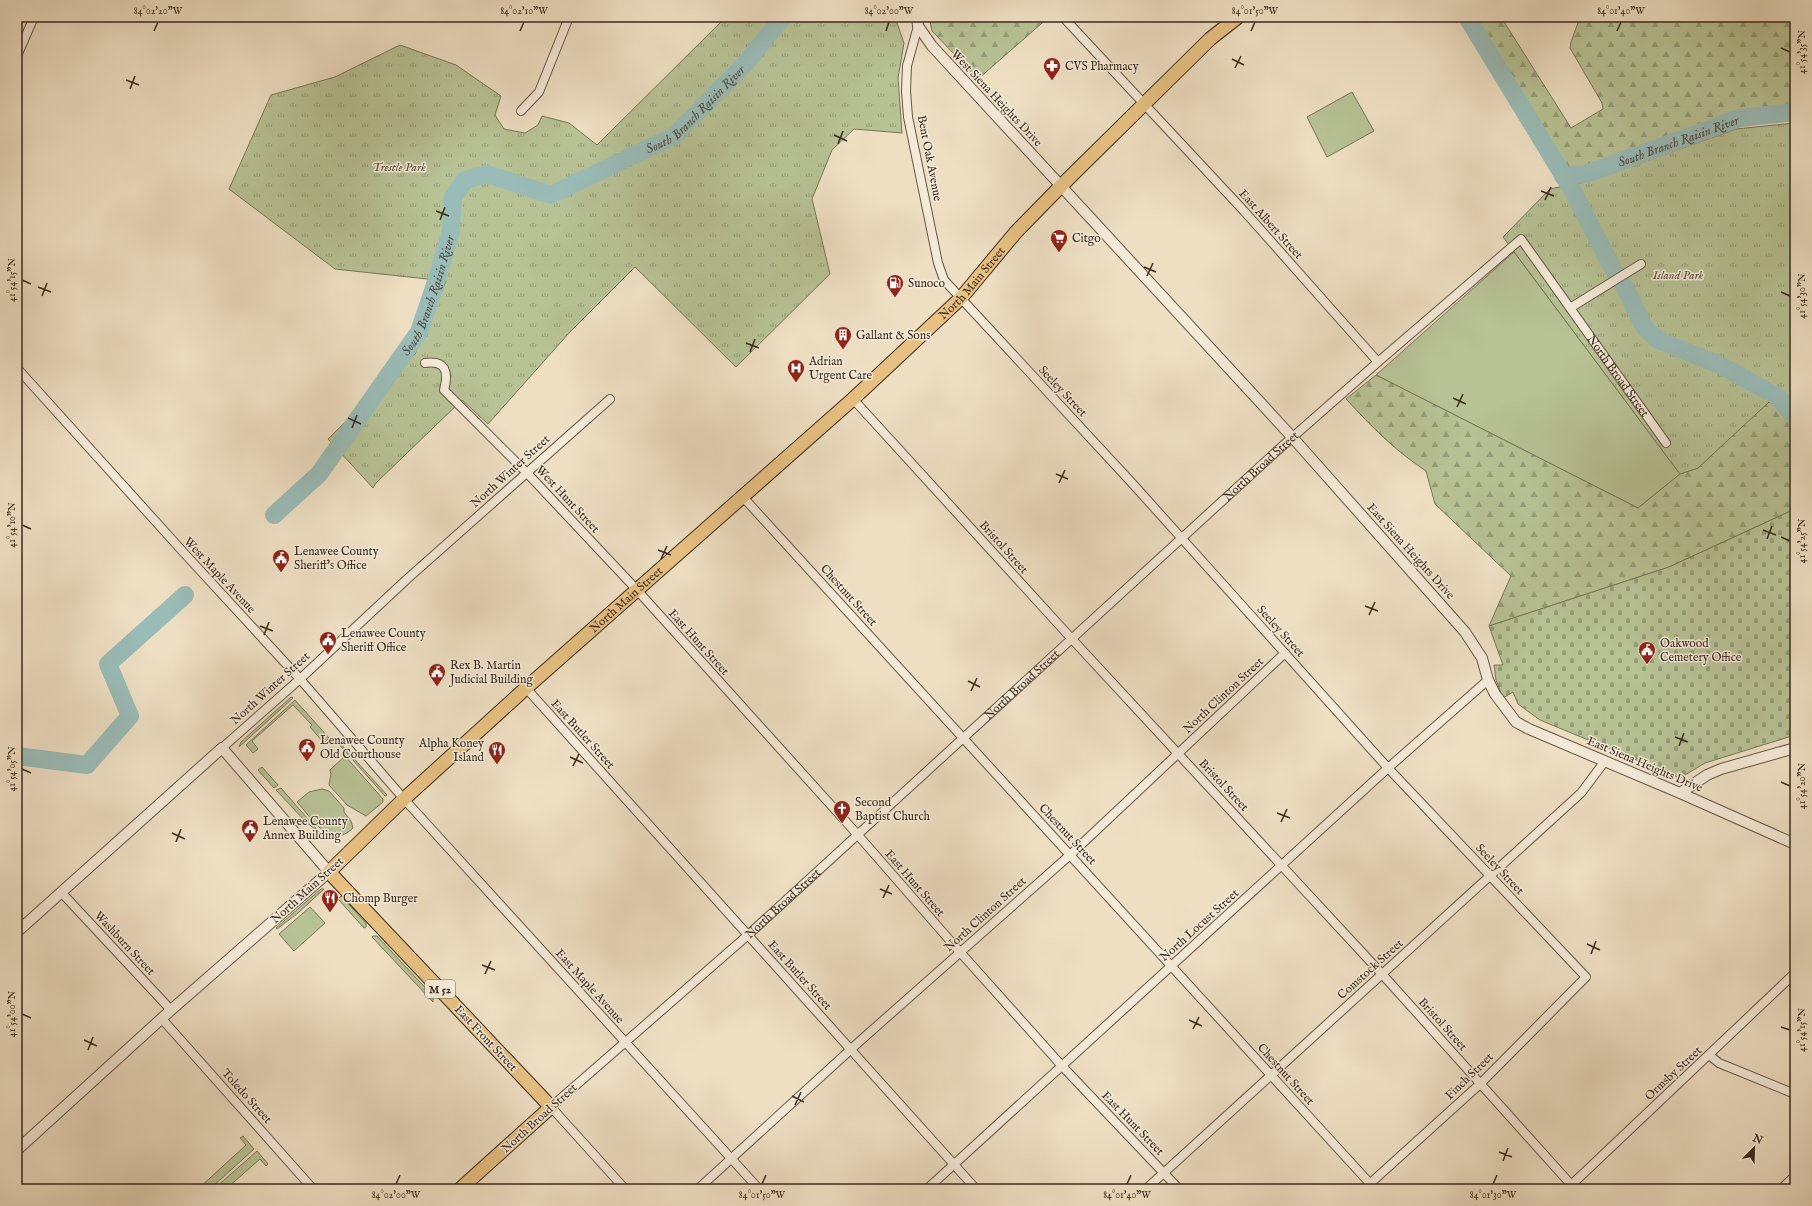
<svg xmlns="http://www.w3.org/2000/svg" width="1812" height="1206" font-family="'IM FELL English',serif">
	<defs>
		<pattern id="forest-firs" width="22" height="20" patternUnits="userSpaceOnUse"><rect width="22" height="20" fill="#b7c295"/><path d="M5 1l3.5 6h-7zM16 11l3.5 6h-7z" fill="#969e79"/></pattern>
		<pattern id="cemetery-stones" width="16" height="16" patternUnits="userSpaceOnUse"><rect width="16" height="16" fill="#b7c295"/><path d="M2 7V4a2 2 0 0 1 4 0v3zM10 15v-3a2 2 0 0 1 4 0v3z" fill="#969e79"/></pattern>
		<pattern id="park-tufts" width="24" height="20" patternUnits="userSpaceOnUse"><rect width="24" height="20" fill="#b7c295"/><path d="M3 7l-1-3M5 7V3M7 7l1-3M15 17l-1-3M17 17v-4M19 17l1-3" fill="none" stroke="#969e79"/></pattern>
	</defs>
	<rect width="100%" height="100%" fill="#eedfc3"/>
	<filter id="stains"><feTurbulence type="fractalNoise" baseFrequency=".005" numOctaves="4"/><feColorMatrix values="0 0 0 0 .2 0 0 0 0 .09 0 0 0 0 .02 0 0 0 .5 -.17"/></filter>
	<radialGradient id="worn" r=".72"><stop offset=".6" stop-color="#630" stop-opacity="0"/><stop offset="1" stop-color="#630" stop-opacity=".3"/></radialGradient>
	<!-- green -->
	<path fill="#b7c295" stroke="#787659" d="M 1352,92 L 1374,131 L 1327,157 L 1307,117 Z
		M 1514,252 L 1680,474 L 1638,508 L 1376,375 Z
		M 291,697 L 293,698 L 239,747 L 241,742 Z
		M 295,700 L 329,738 L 324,743 L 310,727 L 312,725 L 293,705 L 252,741 L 258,749 L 253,753 L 246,745 Z
		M 337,740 L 387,795 L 385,796 L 336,741 Z
		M 345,756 L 383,799 L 383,802 L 366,816 L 347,805 L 329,785 L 331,774 L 330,770 Z
		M 262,767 L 278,785 L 274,788 L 258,770 Z
		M 281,788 L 320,833 L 306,822 L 276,790 Z
		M 322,789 L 329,791 L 344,808 L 344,812 L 351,821 L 353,828 C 330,851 312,818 297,802 L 309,792 Z
		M 321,889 L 324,889 L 298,913 L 277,929 L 276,928 Z
		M 341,896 L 366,923 L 366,927 L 364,928 L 338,899 Z
		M 310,907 L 325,923 L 294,951 L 279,934 Z
		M 373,936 L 377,936 L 433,996 L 433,1002 L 372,937 Z
		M 243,1136 L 254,1149 L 210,1189 L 198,1189 L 246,1145 L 240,1138 Z
		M 257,1151 L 268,1164 L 266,1166 L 260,1159 L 226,1189 L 214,1189 Z"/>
	<!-- forest -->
	<path fill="url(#forest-firs)" stroke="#787659" d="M 929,17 L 1049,17 L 978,79 L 932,31 Z
		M 1467,17 L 1501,17 L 1571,128 L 1603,109 L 1602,103 L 1570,48 L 1571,42 L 1580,17 L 1795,17 L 1795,112 L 1740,118 L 1587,174 L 1563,176 Z
		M 1376,375 L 1638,508 L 1680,474 L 1698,468 L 1769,401 L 1778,397 L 1795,417 L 1795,509 L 1669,567 L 1489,626 L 1511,576 L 1435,504 L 1426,471 C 1393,449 1373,428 1346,399 Z"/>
	<!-- cemetery -->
	<path fill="url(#cemetery-stones)" stroke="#787659" d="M 1795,509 L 1795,735 L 1705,763 L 1680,778 L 1540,720 L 1518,704 L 1513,692 L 1503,698 L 1496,680 L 1494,665 L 1503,665 L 1489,626 L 1669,567 Z"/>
	<!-- park -->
	<path fill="url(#park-tufts)" stroke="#787659" d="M 726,17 L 892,17 L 896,20 L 904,43 L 898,78 L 902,133 L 854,129 L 832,150 L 812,199 L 830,274 L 736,367 L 635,267 L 569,333 L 488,424 L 462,400 L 376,483 L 373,488 L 328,439 L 415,354 L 446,281 L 335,269 L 229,189 L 271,95 L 335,77 L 400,45 L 456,65 L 501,96 L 495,115 L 504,129 L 525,133 L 538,125 L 542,116 L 569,123 L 597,145 Z
		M 1795,123 L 1795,413 L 1769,402 L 1698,468 L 1680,474 L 1503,237 L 1550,189 L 1590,181 L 1736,129 Z"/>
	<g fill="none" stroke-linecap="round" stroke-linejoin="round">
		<!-- river -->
		<g stroke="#9abcb8" stroke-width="18">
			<path d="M 1467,17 L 1574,193 L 1614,271"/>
			<path id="s1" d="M 1563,176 L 1586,174 L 1740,118 L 1795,112"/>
			<path d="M 1625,287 L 1644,327 L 1658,340 L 1722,366 L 1778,397 L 1795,417"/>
			<path id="s2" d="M 274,515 L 319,474 L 419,332 L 435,285 L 451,231 L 453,197 L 465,180 L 487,174 L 551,195 L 674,136 L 744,65 L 783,17"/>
			<path d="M 17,756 L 87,765 L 130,716 L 108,664 L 185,595"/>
		</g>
		<defs>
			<g id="minor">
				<path d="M 1063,17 L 1244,211 L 1378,362"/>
				<path d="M 918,26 L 907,66 L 906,91 L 908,117 L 938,263 L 944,280 L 1132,483 L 1388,768 L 1586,977 L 1480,1084 L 1364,1189"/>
				<path d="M 17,56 L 34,17"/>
				<path d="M 521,111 L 539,92 L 569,17"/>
				<path d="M 1570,308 L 1641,264"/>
				<path d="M 425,363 C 446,360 449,372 444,390 L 527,473 L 637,590 L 857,834 L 960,952 L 1062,1066 L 1179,1189"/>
				<path d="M 17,368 L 185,554 L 300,679 L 404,799 L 759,1189"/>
				<path d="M 853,399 L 1071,638 L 1382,974 L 1575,1189"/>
				<path d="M 742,496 L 1375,1189"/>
				<path d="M 526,688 L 976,1189"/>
				<path d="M 222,748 L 300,679 L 406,580 L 610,399"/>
				<path d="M 61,892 L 171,1010"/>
				<path d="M 162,1019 L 313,1189"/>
				<path d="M 1709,1055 L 1719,1063 L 1795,1094"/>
				<path id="s3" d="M 625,1189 L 551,1107 L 748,935 L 1278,450 L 1378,362 L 1521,239 L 1666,443"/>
				<path d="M 698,1189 L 860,1041 L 1070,855 L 1285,653"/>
				<path d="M 927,1189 L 1388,768 L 1488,680"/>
				<path d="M 1146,1189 L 1581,793 L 1605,761"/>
				<path d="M 1567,1189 L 1795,973"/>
				<path d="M 1781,1189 L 1795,1176"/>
			</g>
			<path id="tertiary" d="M 917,17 L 918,26 L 932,46 L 1293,438 L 1465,632 L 1482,658 L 1488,680 L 1495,694 L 1516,722 L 1529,729 L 1680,793 L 1795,844
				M 1680,793 L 1707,775 L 1721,769 L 1795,748
				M 17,932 L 222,748 L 329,872 L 171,1010 L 17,1150"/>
			<g id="primary">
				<path id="s4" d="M 460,1189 L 551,1107 L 329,872 L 404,799 L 526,688 L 853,399 L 961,298 L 1016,232 L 1061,186 L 1210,39 L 1238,17"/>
			</g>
		</defs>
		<!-- minor casing -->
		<use href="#minor" stroke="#675746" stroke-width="10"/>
		<!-- tertiary casing -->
		<use href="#tertiary" stroke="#675746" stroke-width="12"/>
		<!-- primary casing -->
		<use href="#primary" stroke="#3a2a1d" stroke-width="15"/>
		<!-- minor -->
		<use href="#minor" stroke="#f4ead8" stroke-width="8"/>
		<!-- tertiary -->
		<use href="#tertiary" stroke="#f4ead8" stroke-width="10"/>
		<!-- primary -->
		<use href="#primary" stroke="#e7c082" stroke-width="13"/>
	</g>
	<!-- ticks -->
	<path fill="none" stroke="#3a2a1d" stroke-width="1.5" d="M 154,31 L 158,22M 520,31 L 524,22M 886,31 L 889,22M 1251,31 L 1255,22M 1617,31 L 1621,22M 1781,48 L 1790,52M 1232,59 L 1244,65M 1235,68 L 1241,56M 126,80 L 139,85M 130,89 L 135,76M 834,135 L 847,141M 838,144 L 843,131M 1541,191 L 1554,196M 1545,200 L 1551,187M 436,211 L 449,216M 440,220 L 445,207M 1144,267 L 1156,272M 1147,276 L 1153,263M 22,280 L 31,284M 38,287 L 51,292M 1781,292 L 1790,296M 42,296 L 47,283M 746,343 L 759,348M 750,352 L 755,339M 1453,398 L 1466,404M 1457,407 L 1463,394M 348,418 L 361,424M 352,428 L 357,415M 1056,474 L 1068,479M 1059,483 L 1065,470M 22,525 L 31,529M 1763,530 L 1776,535M 1781,537 L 1790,541M 1767,539 L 1772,526M 658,550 L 671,555M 661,559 L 667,546M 1365,606 L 1378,611M 1369,615 L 1375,602M 260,626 L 273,631M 264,635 L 269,622M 968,681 L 980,687M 971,691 L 977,678M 1675,737 L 1688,742M 1679,746 L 1684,733M 570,757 L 583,763M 573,766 L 579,754M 22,769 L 31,773M 1781,782 L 1790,786M 1277,813 L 1290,818M 1281,822 L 1287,809M 172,833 L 185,839M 176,842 L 181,829M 880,889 L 892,894M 883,898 L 889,885M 1587,944 L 1600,950M 1591,954 L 1596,941M 482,965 L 495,970M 485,974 L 491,961M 22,1014 L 31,1018M 1189,1020 L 1202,1026M 1781,1027 L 1790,1030M 1193,1029 L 1199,1017M 84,1040 L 97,1046M 88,1050 L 93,1037M 792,1096 L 804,1102M 795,1105 L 801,1092M 1499,1152 L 1512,1157M 1503,1161 L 1508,1148M 396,1184 L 400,1175M 762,1184 L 766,1175M 1127,1184 L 1131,1175M 1493,1184 L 1497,1175"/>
	<!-- icons -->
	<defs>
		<symbol id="pharmacy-pin" viewBox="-11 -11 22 30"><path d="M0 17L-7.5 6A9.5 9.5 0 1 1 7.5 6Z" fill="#8f2418" stroke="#f4ead8"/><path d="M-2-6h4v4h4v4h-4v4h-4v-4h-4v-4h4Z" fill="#fff"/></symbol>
		<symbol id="supermarket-pin" viewBox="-11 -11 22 30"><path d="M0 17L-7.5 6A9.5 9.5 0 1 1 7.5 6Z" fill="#8f2418" stroke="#f4ead8"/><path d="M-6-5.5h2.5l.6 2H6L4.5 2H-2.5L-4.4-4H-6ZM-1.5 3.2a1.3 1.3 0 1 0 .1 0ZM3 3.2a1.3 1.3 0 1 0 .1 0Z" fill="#fff"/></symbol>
		<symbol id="fuel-pin" viewBox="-11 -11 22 30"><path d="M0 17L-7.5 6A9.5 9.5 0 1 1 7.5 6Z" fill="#8f2418" stroke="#f4ead8"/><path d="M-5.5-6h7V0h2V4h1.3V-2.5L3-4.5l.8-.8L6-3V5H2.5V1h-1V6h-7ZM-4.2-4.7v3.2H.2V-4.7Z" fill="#fff"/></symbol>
		<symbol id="building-pin" viewBox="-11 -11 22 30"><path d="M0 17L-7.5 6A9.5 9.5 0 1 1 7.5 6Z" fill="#8f2418" stroke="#f4ead8"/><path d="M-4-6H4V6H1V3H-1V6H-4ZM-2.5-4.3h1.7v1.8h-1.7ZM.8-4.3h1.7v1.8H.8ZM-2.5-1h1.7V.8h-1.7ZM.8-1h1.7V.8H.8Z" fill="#fff"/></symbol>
		<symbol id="hospital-pin" viewBox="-11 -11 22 30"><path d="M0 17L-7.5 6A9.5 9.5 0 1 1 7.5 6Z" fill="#8f2418" stroke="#f4ead8"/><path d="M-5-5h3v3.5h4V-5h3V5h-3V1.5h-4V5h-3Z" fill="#fff"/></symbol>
		<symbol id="civic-pin" viewBox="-11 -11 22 30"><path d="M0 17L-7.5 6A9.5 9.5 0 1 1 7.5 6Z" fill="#8f2418" stroke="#f4ead8"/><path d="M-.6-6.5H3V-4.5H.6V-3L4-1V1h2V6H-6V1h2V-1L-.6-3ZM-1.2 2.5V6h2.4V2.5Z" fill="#fff"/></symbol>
		<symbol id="restaurant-pin" viewBox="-11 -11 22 30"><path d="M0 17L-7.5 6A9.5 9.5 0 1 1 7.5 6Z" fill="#8f2418" stroke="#f4ead8"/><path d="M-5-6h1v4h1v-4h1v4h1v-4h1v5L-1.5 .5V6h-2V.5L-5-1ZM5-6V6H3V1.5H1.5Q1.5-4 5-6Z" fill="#fff"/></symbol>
		<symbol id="church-pin" viewBox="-11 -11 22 30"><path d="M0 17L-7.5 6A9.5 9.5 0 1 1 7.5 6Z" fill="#8f2418" stroke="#f4ead8"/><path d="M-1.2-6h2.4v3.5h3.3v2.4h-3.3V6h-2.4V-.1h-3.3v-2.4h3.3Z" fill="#fff"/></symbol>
	</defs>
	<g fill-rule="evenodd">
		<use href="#pharmacy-pin" x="1042" y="56" width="20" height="27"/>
		<use href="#supermarket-pin" x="1049" y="228" width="20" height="27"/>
		<use href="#fuel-pin" x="885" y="273" width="20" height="27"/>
		<use href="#building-pin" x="833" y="325" width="20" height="27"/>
		<use href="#hospital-pin" x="786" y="358" width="20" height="27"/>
		<use href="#civic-pin" x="271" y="548" width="20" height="27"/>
		<use href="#civic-pin" x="318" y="630" width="20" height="27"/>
		<use href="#civic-pin" x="1637" y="640" width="20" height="27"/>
		<use href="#civic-pin" x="427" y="662" width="20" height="27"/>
		<use href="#civic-pin" x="297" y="737" width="20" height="27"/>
		<use href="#restaurant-pin" x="487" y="740" width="20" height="27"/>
		<use href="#church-pin" x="832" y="799" width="20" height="27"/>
		<use href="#civic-pin" x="240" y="818" width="20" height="27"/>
		<use href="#restaurant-pin" x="320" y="888" width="20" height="27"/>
	</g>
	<g text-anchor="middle" stroke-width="3" stroke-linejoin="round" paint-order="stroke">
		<!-- shield labels -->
		<rect fill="#f4ead8" stroke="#726455" stroke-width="1" x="425" y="980" width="30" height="18" rx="3"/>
		<g font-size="11" font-weight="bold" fill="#3a2a1d">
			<text x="440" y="993">M 52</text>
		</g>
		<!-- poi labels -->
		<g font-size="12" fill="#3a2a1d" stroke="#f4ead8" text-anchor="start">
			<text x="1065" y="70">CVS Pharmacy</text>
			<text x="1072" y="242">Citgo</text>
			<text x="908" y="287">Sunoco</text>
			<text x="856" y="339">Gallant &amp; Sons</text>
			<text x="809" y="365">Adrian<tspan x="809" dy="14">Urgent Care</tspan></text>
			<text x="294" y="555">Lenawee County<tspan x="294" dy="14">Sheriff's Office</tspan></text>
			<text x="341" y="637">Lenawee County<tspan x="341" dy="14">Sheriff Office</tspan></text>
			<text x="1660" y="647">Oakwood<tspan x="1660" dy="14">Cemetery Office</tspan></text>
			<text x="450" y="669">Rex B. Martin<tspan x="450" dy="14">Judicial Building</tspan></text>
			<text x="320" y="744">Lenawee County<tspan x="320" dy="14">Old Courthouse</tspan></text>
			<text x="484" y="747" text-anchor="end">Alpha Koney<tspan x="484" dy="14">Island</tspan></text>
			<text x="855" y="806">Second<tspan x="855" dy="14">Baptist Church</tspan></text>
			<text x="263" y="825">Lenawee County<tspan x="263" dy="14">Annex Building</tspan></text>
			<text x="343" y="902">Chomp Burger</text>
		</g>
		<!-- street labels -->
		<g font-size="12" fill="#3a2a1d" stroke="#f4ead8">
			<text transform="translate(997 98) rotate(47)" y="4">West Siena Heights Drive</text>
			<text transform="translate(930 158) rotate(79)" y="4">Bent Oak Avenue</text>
			<text transform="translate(1271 224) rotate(48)" y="4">East Albert Street</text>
			<text dy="4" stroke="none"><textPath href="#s4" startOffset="1318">North Main Street</textPath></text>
			<text dy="4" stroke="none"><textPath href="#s3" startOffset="1580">North Broad Street</textPath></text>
			<text transform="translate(1063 391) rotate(47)" y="4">Seeley Street</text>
			<text dy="4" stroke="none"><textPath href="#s3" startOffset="1067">North Broad Street</textPath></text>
			<text transform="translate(510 471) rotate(-42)" y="4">North Winter Street</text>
			<text transform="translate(568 499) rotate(47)" y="4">West Hunt Street</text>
			<text transform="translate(1004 547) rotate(48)" y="4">Bristol Street</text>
			<text transform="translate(1411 551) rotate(48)" y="4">East Siena Heights Drive</text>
			<text transform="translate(220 575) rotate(47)" y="4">West Maple Avenue</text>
			<text transform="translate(849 595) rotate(48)" y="4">Chestnut Street</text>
			<text dy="4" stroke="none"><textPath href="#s4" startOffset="849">North Main Street</textPath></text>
			<text transform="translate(1281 631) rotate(48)" y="4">Seeley Street</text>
			<text transform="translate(699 642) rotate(48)" y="4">East Hunt Street</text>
			<text dy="4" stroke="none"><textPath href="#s3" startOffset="743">North Broad Street</textPath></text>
			<text transform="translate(270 688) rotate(-42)" y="4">North Winter Street</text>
			<text transform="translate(1223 695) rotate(-43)" y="4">North Clinton Street</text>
			<text transform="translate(583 734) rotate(48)" y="4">East Butler Street</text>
			<text transform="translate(1645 764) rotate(23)" y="4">East Siena Heights Drive</text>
			<text transform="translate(1224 785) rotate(47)" y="4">Bristol Street</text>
			<text transform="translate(1068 834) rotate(47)" y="4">Chestnut Street</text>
			<text transform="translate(1500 869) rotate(47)" y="4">Seeley Street</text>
			<text transform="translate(915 883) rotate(49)" y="4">East Hunt Street</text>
			<text transform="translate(307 890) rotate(-42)" y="4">North Main Street</text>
			<text dy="4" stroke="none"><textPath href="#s3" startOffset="419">North Broad Street</textPath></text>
			<text transform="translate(985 914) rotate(-42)" y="4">North Clinton Street</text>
			<text transform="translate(1199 925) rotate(-42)" y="4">North Locust Street</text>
			<text transform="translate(125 943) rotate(47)" y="4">Washburn Street</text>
			<text transform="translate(1370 969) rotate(-42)" y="4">Comstock Street</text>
			<text transform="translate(800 975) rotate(48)" y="4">East Butler Street</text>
			<text transform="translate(590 986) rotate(48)" y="4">East Maple Avenue</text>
			<text transform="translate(1443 1024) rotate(48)" y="4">Bristol Street</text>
			<text transform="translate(486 1038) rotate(47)" y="4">East Front Street</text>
			<text transform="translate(1673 1073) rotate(-43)" y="4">Ormsby Street</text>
			<text transform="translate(1286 1074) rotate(48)" y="4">Chestnut Street</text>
			<text transform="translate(1469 1076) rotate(-44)" y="4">Finch Street</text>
			<text transform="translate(247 1096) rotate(48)" y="4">Toledo Street</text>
			<text transform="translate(539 1118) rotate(-42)" y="4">North Broad Street</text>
			<text transform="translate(1133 1123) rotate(46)" y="4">East Hunt Street</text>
		</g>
		<!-- park labels -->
		<g font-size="12" font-style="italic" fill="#59503b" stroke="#f4ead8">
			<text x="399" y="171">Trestle Park</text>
			<text x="1678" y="279">Island Park</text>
		</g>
		<!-- water labels -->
		<g font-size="13" font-style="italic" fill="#524e44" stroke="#f4ead8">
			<text dy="5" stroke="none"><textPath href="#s2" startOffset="655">South Branch Raisin River</textPath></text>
			<text dy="5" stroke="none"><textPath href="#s1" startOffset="121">South Branch Raisin River</textPath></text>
			<text dy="5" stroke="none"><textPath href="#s2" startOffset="272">South Branch Raisin River</textPath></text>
		</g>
	</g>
	<!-- margin -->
	<rect width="1812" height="1206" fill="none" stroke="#eedfc3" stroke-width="44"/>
	<!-- north arrow -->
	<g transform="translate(1754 1148) rotate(23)" stroke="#f4ead8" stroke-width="3" paint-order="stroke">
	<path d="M0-3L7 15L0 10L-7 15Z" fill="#3a2a1d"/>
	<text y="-6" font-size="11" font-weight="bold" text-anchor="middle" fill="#3a2a1d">N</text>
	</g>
	<rect x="22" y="22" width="1768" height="1162" fill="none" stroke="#3a2a1d" stroke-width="1.5"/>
	<g font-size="10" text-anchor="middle" fill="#3a2a1d">
		<text x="158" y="14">84°02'20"W</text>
		<text x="524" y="14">84°02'10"W</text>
		<text x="889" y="14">84°02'00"W</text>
		<text x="1255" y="14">84°01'50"W</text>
		<text x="1621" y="14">84°01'40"W</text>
		<text transform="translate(1801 52) rotate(-90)" y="4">41°54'35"N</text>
		<text transform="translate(11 280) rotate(-90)" y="4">41°54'15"N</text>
		<text transform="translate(1801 296) rotate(-90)" y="4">41°54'30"N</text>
		<text transform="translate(11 525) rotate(-90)" y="4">41°54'10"N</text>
		<text transform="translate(1801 541) rotate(-90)" y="4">41°54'25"N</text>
		<text transform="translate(11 769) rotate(-90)" y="4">41°54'05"N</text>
		<text transform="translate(1801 786) rotate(-90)" y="4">41°54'20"N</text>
		<text transform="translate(11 1014) rotate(-90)" y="4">41°54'00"N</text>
		<text transform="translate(1801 1030) rotate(-90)" y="4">41°54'15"N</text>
		<text x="396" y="1198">84°02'00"W</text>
		<text x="762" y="1198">84°01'50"W</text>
		<text x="1127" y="1198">84°01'40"W</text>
		<text x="1493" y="1198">84°01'30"W</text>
	</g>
	<rect width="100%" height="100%" filter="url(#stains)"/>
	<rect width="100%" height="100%" fill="url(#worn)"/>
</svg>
